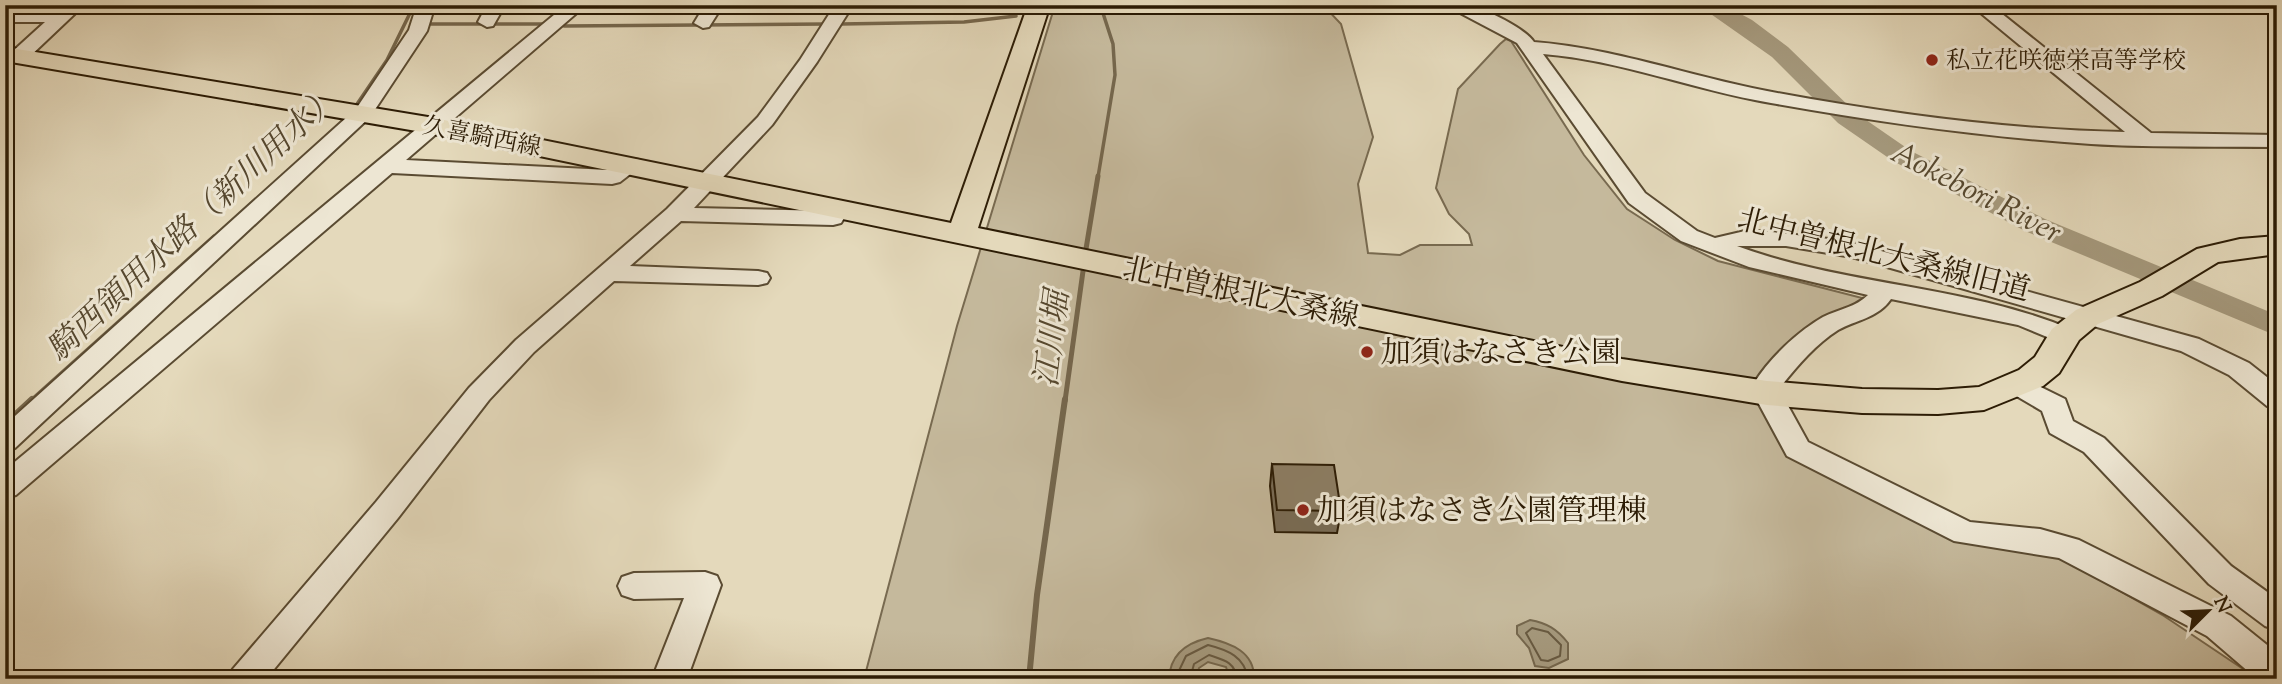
<svg xmlns="http://www.w3.org/2000/svg" width="2282" height="684" font-family="'Sorts Mill Goudy','Noto Serif JP',serif">
	<rect width="100%" height="100%" fill="#e4d9bb"/>
	<filter id="stains"><feTurbulence type="fractalNoise" baseFrequency=".00286" numOctaves="4"/><feColorMatrix values="0 0 0 0 .2 0 0 0 0 .09 0 0 0 0 .02 0 0 0 .5 -.17"/></filter>
	<radialGradient id="worn" r=".72"><stop offset=".6" stop-color="#630" stop-opacity="0"/><stop offset="1" stop-color="#630" stop-opacity=".3"/></radialGradient>
	<!-- green -->
	<path fill="#c5b99c" stroke="#786a50" stroke-width="2" d="M 1055,5 L 1323,5 L 1341,24 L 1373,137 L 1358,184 L 1368,253 L 1400,255 L 1420,245 L 1472,245 L 1469,234 L 1449,214 L 1436,188 L 1458,89 L 1500,44 L 1506,39 L 1511,41 L 1584,155 L 1627,209 L 1675,240 L 1718,261 L 1866,299 L 1817,323 L 1757,378 L 1792,451 L 1963,539 L 2049,551 L 2164,616 L 2258,679 L 864,679 L 957,326 Z"/>
	<!-- water -->
	<path fill="#a5997d" stroke="#75674d" stroke-width="2" d="M 1530,620 C 1547,623 1557,629 1568,643 L 1568,659 L 1549,668 L 1535,666 L 1529,648 L 1517,634 L 1517,626 Z
		M 1208,638 C 1231,643 1255,652 1254,679 L 1230,679 L 1226,667 L 1208,662 L 1199,668 L 1196,679 L 1169,679 C 1170,655 1186,643 1208,638 Z"/>
	<g fill="none" stroke-linecap="round" stroke-linejoin="round">
		<!-- shore -->
		<path stroke="#685a41" stroke-width="2" d="M 1532,628 L 1548,632 L 1561,645 L 1560,656 L 1548,661 L 1541,660 L 1526,633 Z
			M 1175,679 L 1186,656 L 1208,645 C 1228,650 1245,657 1248,679
			M 1190,679 L 1194,664 L 1209,655 C 1224,660 1235,662 1237,679"/>
		<!-- stream-far2 -->
		<path stroke="#75674d" stroke-width="3.5" d="M 1054,12 L 1118,5
			M 431,24 L 547,24
			M 841,24 L 964,22 L 1016,16
			M 564,26 L 825,24
			M 353,110 L 387,60 L 414,5
			M 1098,177 L 1115,75 L 1113,44 L 1101,7"/>
		<!-- stream-far1 -->
		<path stroke="#75674d" stroke-width="5" d="M 1085,255 L 1098,176
			M 31,401 L 214,237
			M 1065,401 L 1084,264"/>
		<!-- stream -->
		<path stroke="#75674d" stroke-width="6" d="M 5,424 L 32,399
			M 1029,679 L 1037,595 L 1065,399"/>
		<!-- river -->
		<path fill="#a5997d" fill-rule="evenodd" d="M 1698,5 L 1724,5 L 1752,20 L 1788,47 L 1856,113 L 1911,151 L 2045,219 L 2277,315 L 2277,336 L 2025,231 L 1893,161 L 1838,123 L 1772,57 Z"/>
		<defs>
			<path id="minor" d="M 64,5 L 84,5 L 26,60 L 12,60 L 10,56 L 12,52 L 45,22 L 5,22 L 5,12 L 57,12 Z
				M 417,5 L 435,5 L 427,31 L 370,117 L 15,448 L 5,451 L 5,425 L 356,109 L 409,30 Z
				M 487,5 L 505,5 L 493,26 L 487,27 L 478,22 Z
				M 566,5 L 586,5 L 406,160 L 608,170 L 631,159 L 639,160 L 642,165 L 620,182 L 612,184 L 392,173 L 16,495 L 5,498 L 5,470 Z
				M 705,5 L 723,5 L 709,27 L 703,28 L 694,23 Z
				M 835,5 L 853,5 L 817,62 L 772,125 L 694,208 L 833,211 L 841,213 L 844,218 L 841,223 L 833,225 L 681,221 L 630,266 L 758,271 L 767,273 L 770,278 L 767,283 L 758,285 L 614,281 L 534,352 L 489,400 L 398,518 L 266,679 L 228,679 L 233,669 L 376,502 L 469,388 L 516,340 L 667,209 L 758,117 L 800,60 Z
				M 1445,5 C 1453,5 1462,4 1469,5 C 1485,9 1525,28 1534,42 C 1613,48 1689,76 1767,91 C 1884,113 2006,130 2125,132 L 1971,5 L 1991,5 L 2151,133 L 2277,135 L 2277,147 C 2215,146 2153,148 2091,144 C 1984,137 1877,122 1771,103 C 1694,90 1620,60 1543,54 L 1645,193 L 1697,231 L 1715,238 L 1745,231 L 1764,231 L 1845,241 L 2199,339 L 2249,363 L 2277,385 L 2277,408 L 2267,406 L 2229,375 L 2181,351 L 1852,257 L 1786,246 L 1737,246 C 1846,286 1967,285 2073,330 L 2077,336 L 2073,342 L 2064,344 L 2018,325 L 1891,299 C 1878,318 1856,320 1838,330 C 1816,344 1798,365 1782,385 L 1781,393 L 1808,442 L 1970,522 L 2040,529 L 2079,540 L 2231,616 L 2277,653 L 2277,679 L 2257,679 L 2207,636 L 2059,558 L 1954,541 L 1787,456 L 1753,393 L 1754,383 C 1770,358 1797,332 1823,317 C 1839,309 1856,307 1868,295 L 1749,267 L 1681,241 L 1629,203 L 1517,43 Z
				M 2018,376 L 2065,399 L 2073,421 L 2104,438 L 2231,566 L 2277,599 L 2277,630 L 2265,626 L 2209,584 L 2084,452 L 2050,433 L 2042,411 L 2008,391 L 2004,385 L 2008,379 Z
				M 705,572 L 717,576 L 721,585 L 687,679 L 652,679 L 684,598 L 634,599 L 622,595 L 618,586 L 622,577 L 634,573 Z"/>
			<path id="major" d="M 1028,5 L 1050,5 L 978,228 L 1622,359 L 1767,381 L 1862,389 L 1938,390 L 1979,387 L 2019,370 L 2035,357 L 2052,329 L 2076,310 L 2140,282 L 2197,249 L 2240,239 L 2277,236 L 2277,254 L 2218,262 L 2162,296 L 2098,324 L 2079,340 L 2059,373 L 2043,386 L 1984,410 L 1938,414 L 1862,413 L 1767,405 L 1622,381 L 434,134 L 5,61 L 5,47 L 434,118 L 951,223 Z"/>
		</defs>
		<!-- minor casing -->
		<use href="#minor" stroke="#5a4b32" stroke-width="4"/>
		<!-- major casing -->
		<use href="#major" stroke="#2c1c05" stroke-width="4"/>
		<!-- minor -->
		<use href="#minor" fill="#ede6d3" fill-rule="evenodd"/>
		<!-- major -->
		<use href="#major" fill="#e4d9bb" fill-rule="evenodd"/>
	</g>
	<!-- wall -->
	<path fill="#786c56" stroke="#2c1c05" stroke-width="2" d="M 1272,464 L 1341,511 L 1337,533 L 1275,532 L 1270,486 Z"/>
	<!-- building -->
	<path fill="#8c7e64" stroke="#2c1c05" stroke-width="2" d="M 1272,464 L 1334,465 L 1341,511 L 1277,510 Z"/>
	<!-- markers -->
	<g fill="#8f2418" stroke="#ede6d3" stroke-width="2.5">
		<circle cx="1932" cy="60" r="7"/>
		<circle cx="1367" cy="352" r="7"/>
		<circle cx="1303" cy="510" r="7"/>
	</g>
	<g text-anchor="middle" stroke-width="6" stroke-linejoin="round" paint-order="stroke">
		<!-- far-poi labels -->
		<g font-size="24" fill="#2c1c05" stroke="#ede6d3" text-anchor="start">
			<text x="1946" y="68">私立花咲徳栄高等学校</text>
		</g>
		<!-- far-street labels -->
		<g font-size="24" fill="#2c1c05" stroke="#ede6d3">
			<text transform="translate(482 136) rotate(11)" y="8">久喜騎西線</text>
		</g>
		<!-- street labels -->
		<g font-size="30" fill="#2c1c05" stroke="#ede6d3">
			<text transform="translate(1884 254) rotate(14)" y="10">北中曽根北大桑線旧道</text>
			<text transform="translate(1241 292) rotate(12)" y="10">北中曽根北大桑線</text>
		</g>
		<!-- poi labels -->
		<g font-size="30" fill="#2c1c05" stroke="#ede6d3" text-anchor="start">
			<text x="1381" y="362">加須はなさき公園</text>
			<text x="1317" y="520">加須はなさき公園管理棟</text>
		</g>
		<!-- water labels -->
		<g font-size="32" font-style="italic" fill="#56482f" stroke="#ede6d3">
			<text transform="translate(1977 191) rotate(27)" y="11">Aokebori River</text>
			<text transform="translate(192 223) rotate(-43)" y="11">騎西領用水路（新川用水）</text>
			<text transform="translate(1051 339) rotate(-83)" y="11">江川堀</text>
		</g>
	</g>
	<!-- margin -->
	<rect width="2282" height="684" fill="none" stroke="#e4d9bb" stroke-width="28"/>
	<rect x="7" y="7" width="2268" height="670" fill="none" stroke="#2c1c05" stroke-width="3.5"/>
	<rect x="14" y="14" width="2254" height="656" fill="none" stroke="#2c1c05" stroke-width="2"/>
	<!-- north arrow -->
	<g transform="translate(2208 611) rotate(66)" stroke="#ede6d3" stroke-width="5" paint-order="stroke">
	<path d="M0-5L12 26L0 18L-12 26Z" fill="#2c1c05"/>
	<text y="-10" font-size="19" font-weight="bold" text-anchor="middle" fill="#2c1c05">N</text>
	</g>
	<rect width="100%" height="100%" filter="url(#stains)"/>
	<rect width="100%" height="100%" fill="url(#worn)"/>
</svg>
